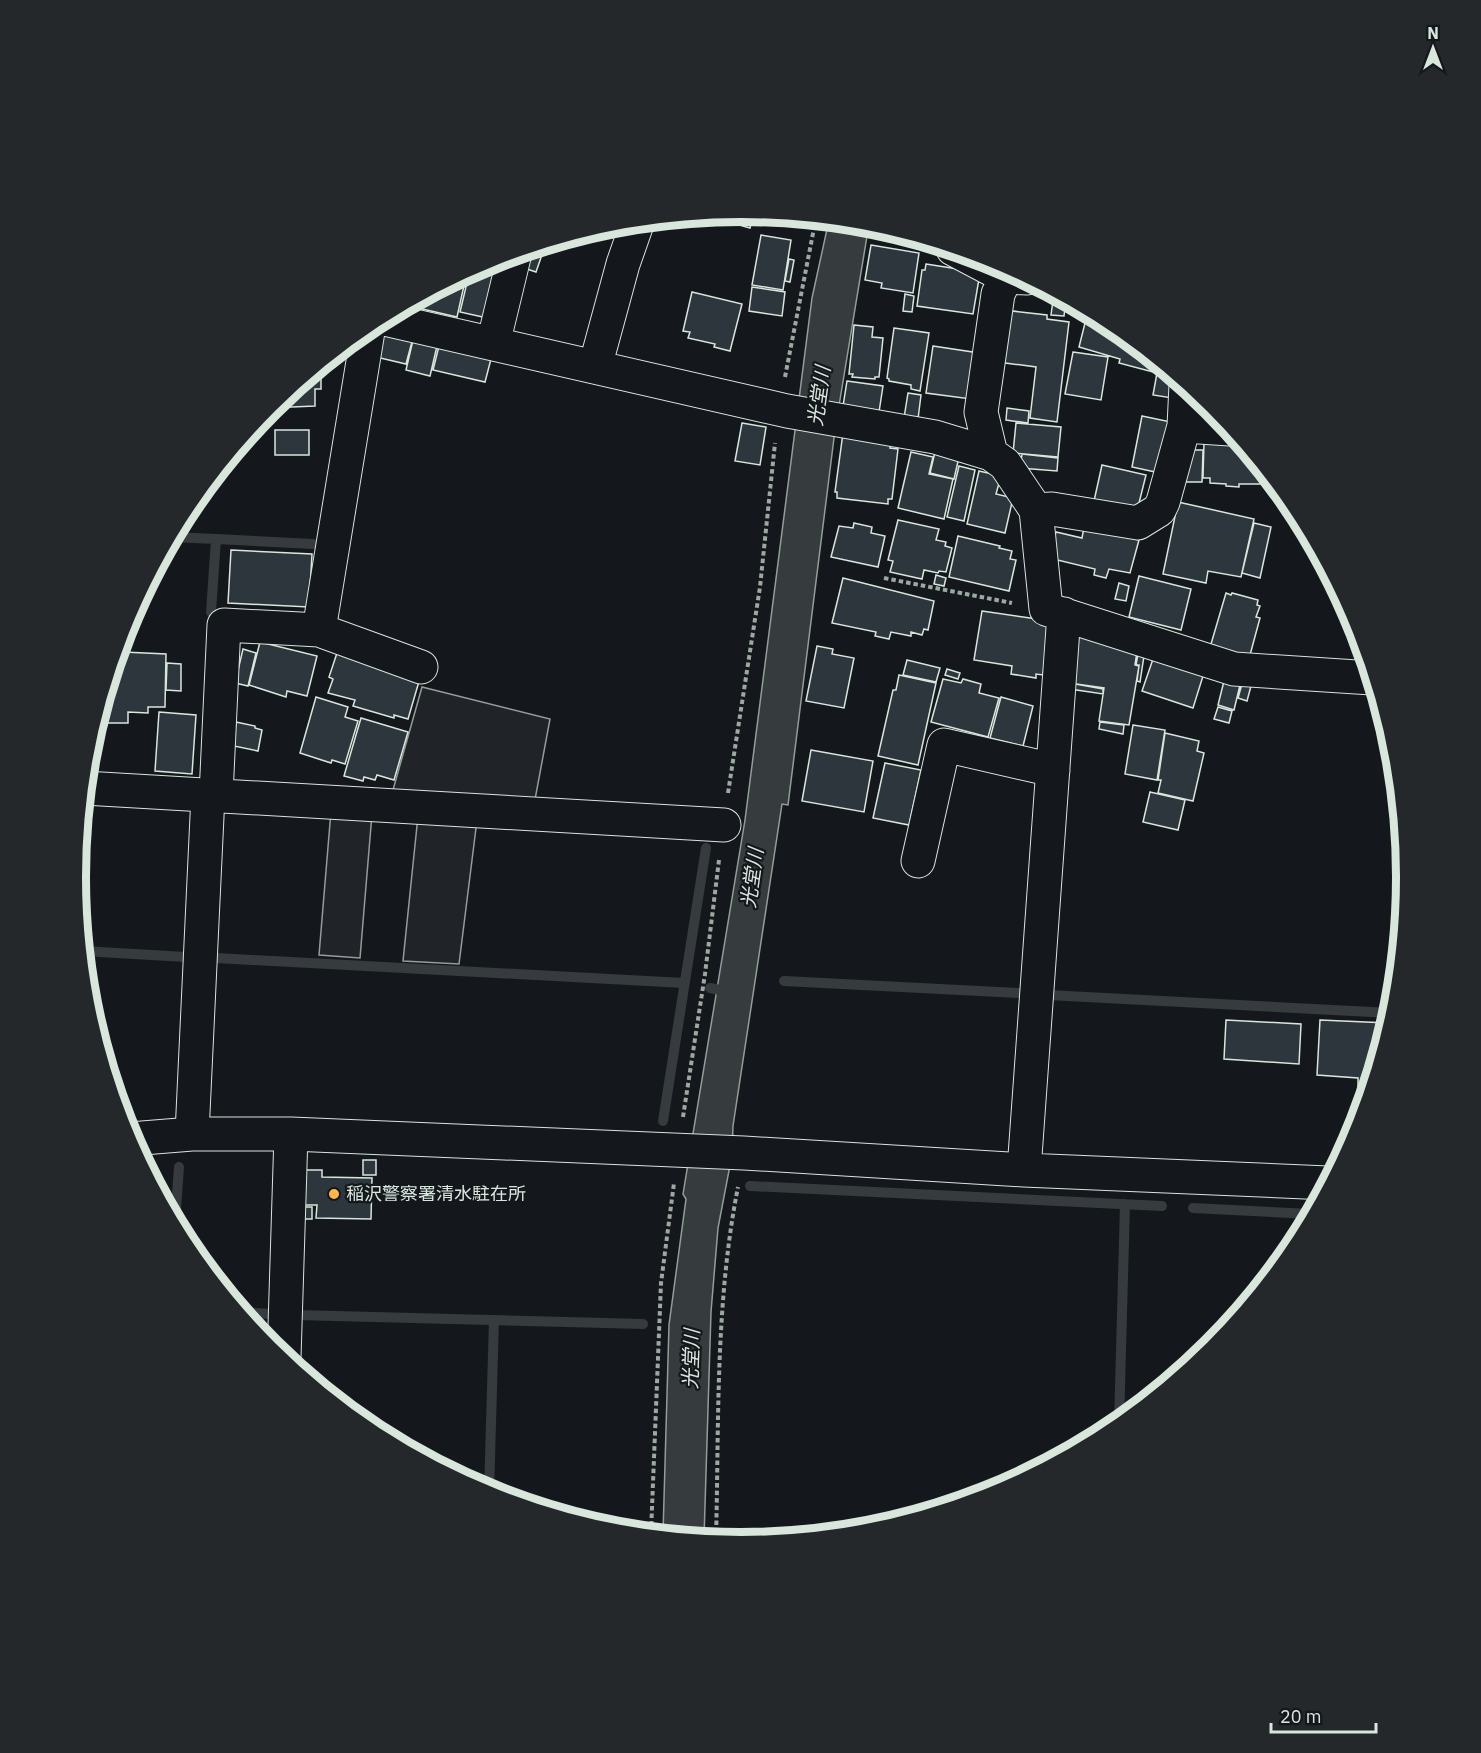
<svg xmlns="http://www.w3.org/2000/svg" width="1481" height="1753" font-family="'IBM Plex Sans','Noto Sans JP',sans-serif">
	<rect width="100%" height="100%" fill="#14181c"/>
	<!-- green -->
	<path fill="#202428" stroke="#939e99" stroke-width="1.5" d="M 422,687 L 550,719 L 534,805 L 391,797 Z
		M 331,811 L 372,814 L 360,958 L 319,955 Z
		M 418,816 L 477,820 L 459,964 L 403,961 Z"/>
	<!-- water -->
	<path fill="#363b3e" stroke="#939e99" stroke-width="1.5" d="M 829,220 L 869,224 L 835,430 L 788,805 L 782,804 L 733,1126 L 732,1155 L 718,1228 L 711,1312 L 704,1538 L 663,1534 L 669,1325 L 686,1199 L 683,1194 L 745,820 L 812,298 Z"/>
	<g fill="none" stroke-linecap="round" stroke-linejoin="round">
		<!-- stream -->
		<path stroke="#363b3e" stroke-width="10" d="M 171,537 L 216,539 L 211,612
			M 216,539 L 313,544
			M 82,951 L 186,957
			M 216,958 L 684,983
			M 784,981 L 1019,993
			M 710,988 L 730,992
			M 1048,995 L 1391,1013
			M 663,1121 L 706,848
			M 750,1186 L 1162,1206
			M 1193,1208 L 1311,1214
			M 175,1223 L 179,1167
			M 241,1312 L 270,1314
			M 296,1315 L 643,1324
			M 1119,1423 L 1125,1204
			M 489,1492 L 494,1320"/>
	</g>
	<!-- building -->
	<path fill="#2c363c" stroke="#d8e6dc" stroke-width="1.5" d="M 741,211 L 754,212 L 750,228 L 711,217 L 712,214 Z
		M 873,224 L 909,235 L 907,241 L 871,231 Z
		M 761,235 L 791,240 L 783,290 L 752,285 Z
		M 910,236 L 922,240 L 921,245 L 908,241 Z
		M 546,243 L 536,272 L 518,266 L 523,250 Z
		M 871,245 L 919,253 L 913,293 L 881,288 L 882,283 L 865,280 Z
		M 501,257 L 492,319 L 460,312 L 470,270 L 486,262 Z
		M 789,259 L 794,260 L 790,282 L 785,281 Z
		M 926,264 L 977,272 L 979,279 L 973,314 L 917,306 L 922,270 L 925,270 Z
		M 467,272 L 457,317 L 418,308 L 421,296 Z
		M 752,287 L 785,292 L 782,316 L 749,311 Z
		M 692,292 L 742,304 L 730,351 L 714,347 L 715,344 L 688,338 L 690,332 L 683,331 Z
		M 1054,293 L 1066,300 L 1064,316 L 1051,315 Z
		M 905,294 L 914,296 L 912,312 L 903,311 Z
		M 1004,310 L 1047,315 L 1047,319 L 1069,322 L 1057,422 L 1030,418 L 1036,367 L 998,362 Z
		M 1088,311 L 1111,323 L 1175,376 L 1172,398 L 1153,395 L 1157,373 L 1119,363 L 1120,359 L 1079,347 Z
		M 854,325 L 873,327 L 872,337 L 883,338 L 879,377 L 875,377 L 875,379 L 852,377 L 853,374 L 849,374 Z
		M 894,328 L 929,333 L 920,391 L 911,389 L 911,385 L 889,381 L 889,379 L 887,378 Z
		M 383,330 L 413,338 L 406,364 L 376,357 Z
		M 413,340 L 437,346 L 430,376 L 406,370 Z
		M 439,346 L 491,359 L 485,382 L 433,370 Z
		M 933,346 L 979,353 L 971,399 L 926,393 Z
		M 1073,352 L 1108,357 L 1101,400 L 1065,394 Z
		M 321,364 L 321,389 L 315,389 L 315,406 L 269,408 Z
		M 847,381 L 883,386 L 879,412 L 843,406 Z
		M 908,393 L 921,395 L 918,419 L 904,418 Z
		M 1007,408 L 1029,411 L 1028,423 L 1006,420 Z
		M 1142,416 L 1171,422 L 1160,473 L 1132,467 Z
		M 742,423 L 766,427 L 760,465 L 735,461 Z
		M 1016,423 L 1061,427 L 1058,457 L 1013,453 Z
		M 275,430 L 309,430 L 309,455 L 275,455 Z
		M 843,433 L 891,443 L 890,448 L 898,449 L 892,499 L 888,499 L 888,504 L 837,498 L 837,492 L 835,492 Z
		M 1204,442 L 1241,443 L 1262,467 L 1261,484 L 1239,484 L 1239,487 L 1226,486 L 1226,484 L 1210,483 L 1210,478 L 1203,478 Z
		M 1193,450 L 1203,450 L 1202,482 L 1184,482 Z
		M 911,452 L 933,457 L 929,474 L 953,479 L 944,519 L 898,508 Z
		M 935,452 L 959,457 L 954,479 L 930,473 Z
		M 1022,454 L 1058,458 L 1057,471 L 1020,468 Z
		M 1102,465 L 1146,475 L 1137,511 L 1094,501 Z
		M 959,466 L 975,470 L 964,521 L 947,517 Z
		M 979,471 L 1001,476 L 996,494 L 1013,498 L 1005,533 L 967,524 Z
		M 1178,502 L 1254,519 L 1241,577 L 1208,571 L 1206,583 L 1163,574 Z
		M 898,520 L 939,529 L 936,540 L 946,542 L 945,546 L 952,548 L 946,572 L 939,571 L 938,573 L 924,570 L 922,579 L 890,572 L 893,561 L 888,560 Z
		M 854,523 L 872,527 L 871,533 L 885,536 L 878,567 L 831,557 L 839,526 L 853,528 Z
		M 1254,523 L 1271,527 L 1260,578 L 1242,573 Z
		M 1084,527 L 1139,540 L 1130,573 L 1109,569 L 1106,578 L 1094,575 L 1095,569 L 1049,558 L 1056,532 L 1082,538 Z
		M 958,536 L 1000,546 L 999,548 L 1012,551 L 1010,559 L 1016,560 L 1009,591 L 949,577 Z
		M 231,550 L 312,554 L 309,607 L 228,603 Z
		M 936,575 L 946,578 L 944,586 L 934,584 Z
		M 1139,576 L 1191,589 L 1181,630 L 1129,617 Z
		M 843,578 L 934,601 L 928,630 L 924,629 L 922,635 L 911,632 L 911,636 L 891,632 L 889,639 L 875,636 L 876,632 L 832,623 Z
		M 1119,583 L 1129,586 L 1126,601 L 1115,599 Z
		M 1226,593 L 1231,595 L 1232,593 L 1258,600 L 1257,605 L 1260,606 L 1256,617 L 1260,618 L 1250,655 L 1242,653 L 1242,656 L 1215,649 L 1216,646 L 1211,644 Z
		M 982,611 L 1051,621 L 1043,675 L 1036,674 L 1036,678 L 1011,674 L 1012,666 L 974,660 Z
		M 1076,635 L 1138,645 L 1135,665 L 1139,666 L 1129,725 L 1099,721 L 1104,688 L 1069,683 Z
		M 260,642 L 317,656 L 307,696 L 287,691 L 286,697 L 249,685 Z
		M 817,646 L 833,649 L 832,654 L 854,658 L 844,708 L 806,701 Z
		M 118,647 L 124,647 L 124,652 L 166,654 L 165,707 L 148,707 L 148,713 L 128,712 L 128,723 L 102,723 L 102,712 L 98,712 Z
		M 1139,648 L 1145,649 L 1140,682 L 1137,681 L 1139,665 L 1136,665 Z
		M 243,649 L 256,653 L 248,686 L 235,683 Z
		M 337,653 L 420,678 L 408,719 L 394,715 L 394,718 L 353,706 L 355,700 L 328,693 L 333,679 L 329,677 Z
		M 1153,659 L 1203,676 L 1193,708 L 1142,691 Z
		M 907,660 L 940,668 L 936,682 L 903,675 Z
		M 167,663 L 181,664 L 181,691 L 166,690 Z
		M 947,669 L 960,673 L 958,679 L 945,675 Z
		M 899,675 L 936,683 L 918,765 L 878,756 L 893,690 L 896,690 Z
		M 1225,677 L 1241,681 L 1234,710 L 1218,705 Z
		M 943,679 L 961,683 L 963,679 L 981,684 L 979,693 L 999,698 L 988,737 L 931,722 Z
		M 1070,683 L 1103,689 L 1103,694 L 1070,689 Z
		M 1242,684 L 1251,686 L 1247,701 L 1238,698 Z
		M 316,697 L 348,707 L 345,717 L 358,721 L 345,764 L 332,760 L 331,763 L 300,753 Z
		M 1001,697 L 1033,706 L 1023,746 L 990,738 Z
		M 1218,707 L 1232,711 L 1229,723 L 1214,719 Z
		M 159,712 L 196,715 L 192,774 L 155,771 Z
		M 361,718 L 408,732 L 394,780 L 377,775 L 375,780 L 364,777 L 363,781 L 344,776 Z
		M 236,722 L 255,726 L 255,728 L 262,730 L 258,751 L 229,745 L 234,724 L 236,725 Z
		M 1100,722 L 1124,725 L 1123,734 L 1099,729 Z
		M 1133,725 L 1165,730 L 1157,780 L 1125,774 Z
		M 1165,733 L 1199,741 L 1197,751 L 1204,753 L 1193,801 L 1158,793 L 1161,780 L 1158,780 Z
		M 811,750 L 873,761 L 864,812 L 802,801 Z
		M 885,763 L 921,770 L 909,825 L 873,818 Z
		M 1150,792 L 1185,800 L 1178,830 L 1143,822 Z
		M 1226,1020 L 1301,1024 L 1299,1064 L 1224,1059 Z
		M 1320,1020 L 1388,1023 L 1368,1088 L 1358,1087 L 1358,1078 L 1317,1075 Z
		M 363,1160 L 376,1160 L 376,1175 L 363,1175 Z
		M 302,1170 L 322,1170 L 322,1177 L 372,1178 L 371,1219 L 316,1218 L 317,1205 L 301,1205 Z
		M 300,1207 L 312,1207 L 312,1219 L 300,1219 Z
		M 257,1332 L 270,1332 L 270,1347 Z"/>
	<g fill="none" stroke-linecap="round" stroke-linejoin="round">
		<defs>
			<path id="minor" d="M 953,249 L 1006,277
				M 380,318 L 787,411 L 935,437 L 991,454 L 1005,464 L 1036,510 L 1046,609 L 1234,669 L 1372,678
				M 493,344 L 515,253
				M 595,367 L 623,264 L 638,221
				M 1184,426 L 1230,429
				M 991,454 L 981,412 L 998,294 L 1006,277 L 1027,278
				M 1036,510 L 1052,509 L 1138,523 L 1159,510 L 1163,502 L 1184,426 L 1186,385
				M 319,630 L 421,667
				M 84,788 L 724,825
				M 216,795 L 224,625 L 319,630 L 369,325
				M 918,861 L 944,745 L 1053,770
				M 192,1134 L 208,795
				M 130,1139 L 192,1134 L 291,1134 L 744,1153 L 1024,1170 L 1328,1183
				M 1024,1170 L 1064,614
				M 284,1358 L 291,1134"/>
		</defs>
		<!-- minor casing -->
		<use href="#minor" stroke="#d8e6dc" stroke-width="35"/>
		<!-- path -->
		<path stroke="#9da8a2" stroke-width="4" stroke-dasharray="4.5 3" stroke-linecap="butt" d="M 785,377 L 816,218
			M 884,578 L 1012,603
			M 728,793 L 760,587 L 775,443
			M 683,1117 L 705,974 L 719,860
			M 651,1533 L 661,1283 L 674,1183
			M 716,1540 C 719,1423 715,1303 738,1187"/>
		<!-- minor -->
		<use href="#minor" stroke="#14181c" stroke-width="33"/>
	</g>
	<!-- markers -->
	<circle fill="#ffb74d" stroke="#14181c" stroke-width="2" cx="334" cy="1194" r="6"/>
	<g text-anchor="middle" stroke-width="4.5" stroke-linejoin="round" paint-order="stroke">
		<!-- poi labels -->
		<g font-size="18" fill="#d8e6dc" stroke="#14181c" text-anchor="start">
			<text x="346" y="1200">稲沢警察署清水駐在所</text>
		</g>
		<!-- water labels -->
		<g font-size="20" font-style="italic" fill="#d8e6dc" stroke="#14181c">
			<text transform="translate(819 396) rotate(-82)" y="7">光堂川</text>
			<text transform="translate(752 878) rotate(-82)" y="7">光堂川</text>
			<text transform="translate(691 1359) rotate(-88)" y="7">光堂川</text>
		</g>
	</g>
	<!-- crop -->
	<path d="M0 0H1481V1753H0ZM86 877a655 655 0 1 1 1310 0a655 655 0 1 1-1310 0Z" fill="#24282b" fill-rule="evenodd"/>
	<path fill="none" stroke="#d8e6dc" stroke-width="8" d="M86 877a655 655 0 1 1 1310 0a655 655 0 1 1-1310 0Z"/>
	<!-- north arrow -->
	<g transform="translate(1433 48)" stroke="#14181c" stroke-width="4.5" paint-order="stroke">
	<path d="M0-4.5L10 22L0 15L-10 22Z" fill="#d8e6dc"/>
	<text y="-9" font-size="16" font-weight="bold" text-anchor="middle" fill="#d8e6dc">N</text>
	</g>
	<!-- scale -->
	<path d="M1271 1723v9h105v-9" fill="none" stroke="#d8e6dc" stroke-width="3"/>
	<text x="1280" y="1723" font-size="18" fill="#d8e6dc" stroke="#14181c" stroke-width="4.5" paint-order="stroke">20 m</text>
</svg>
